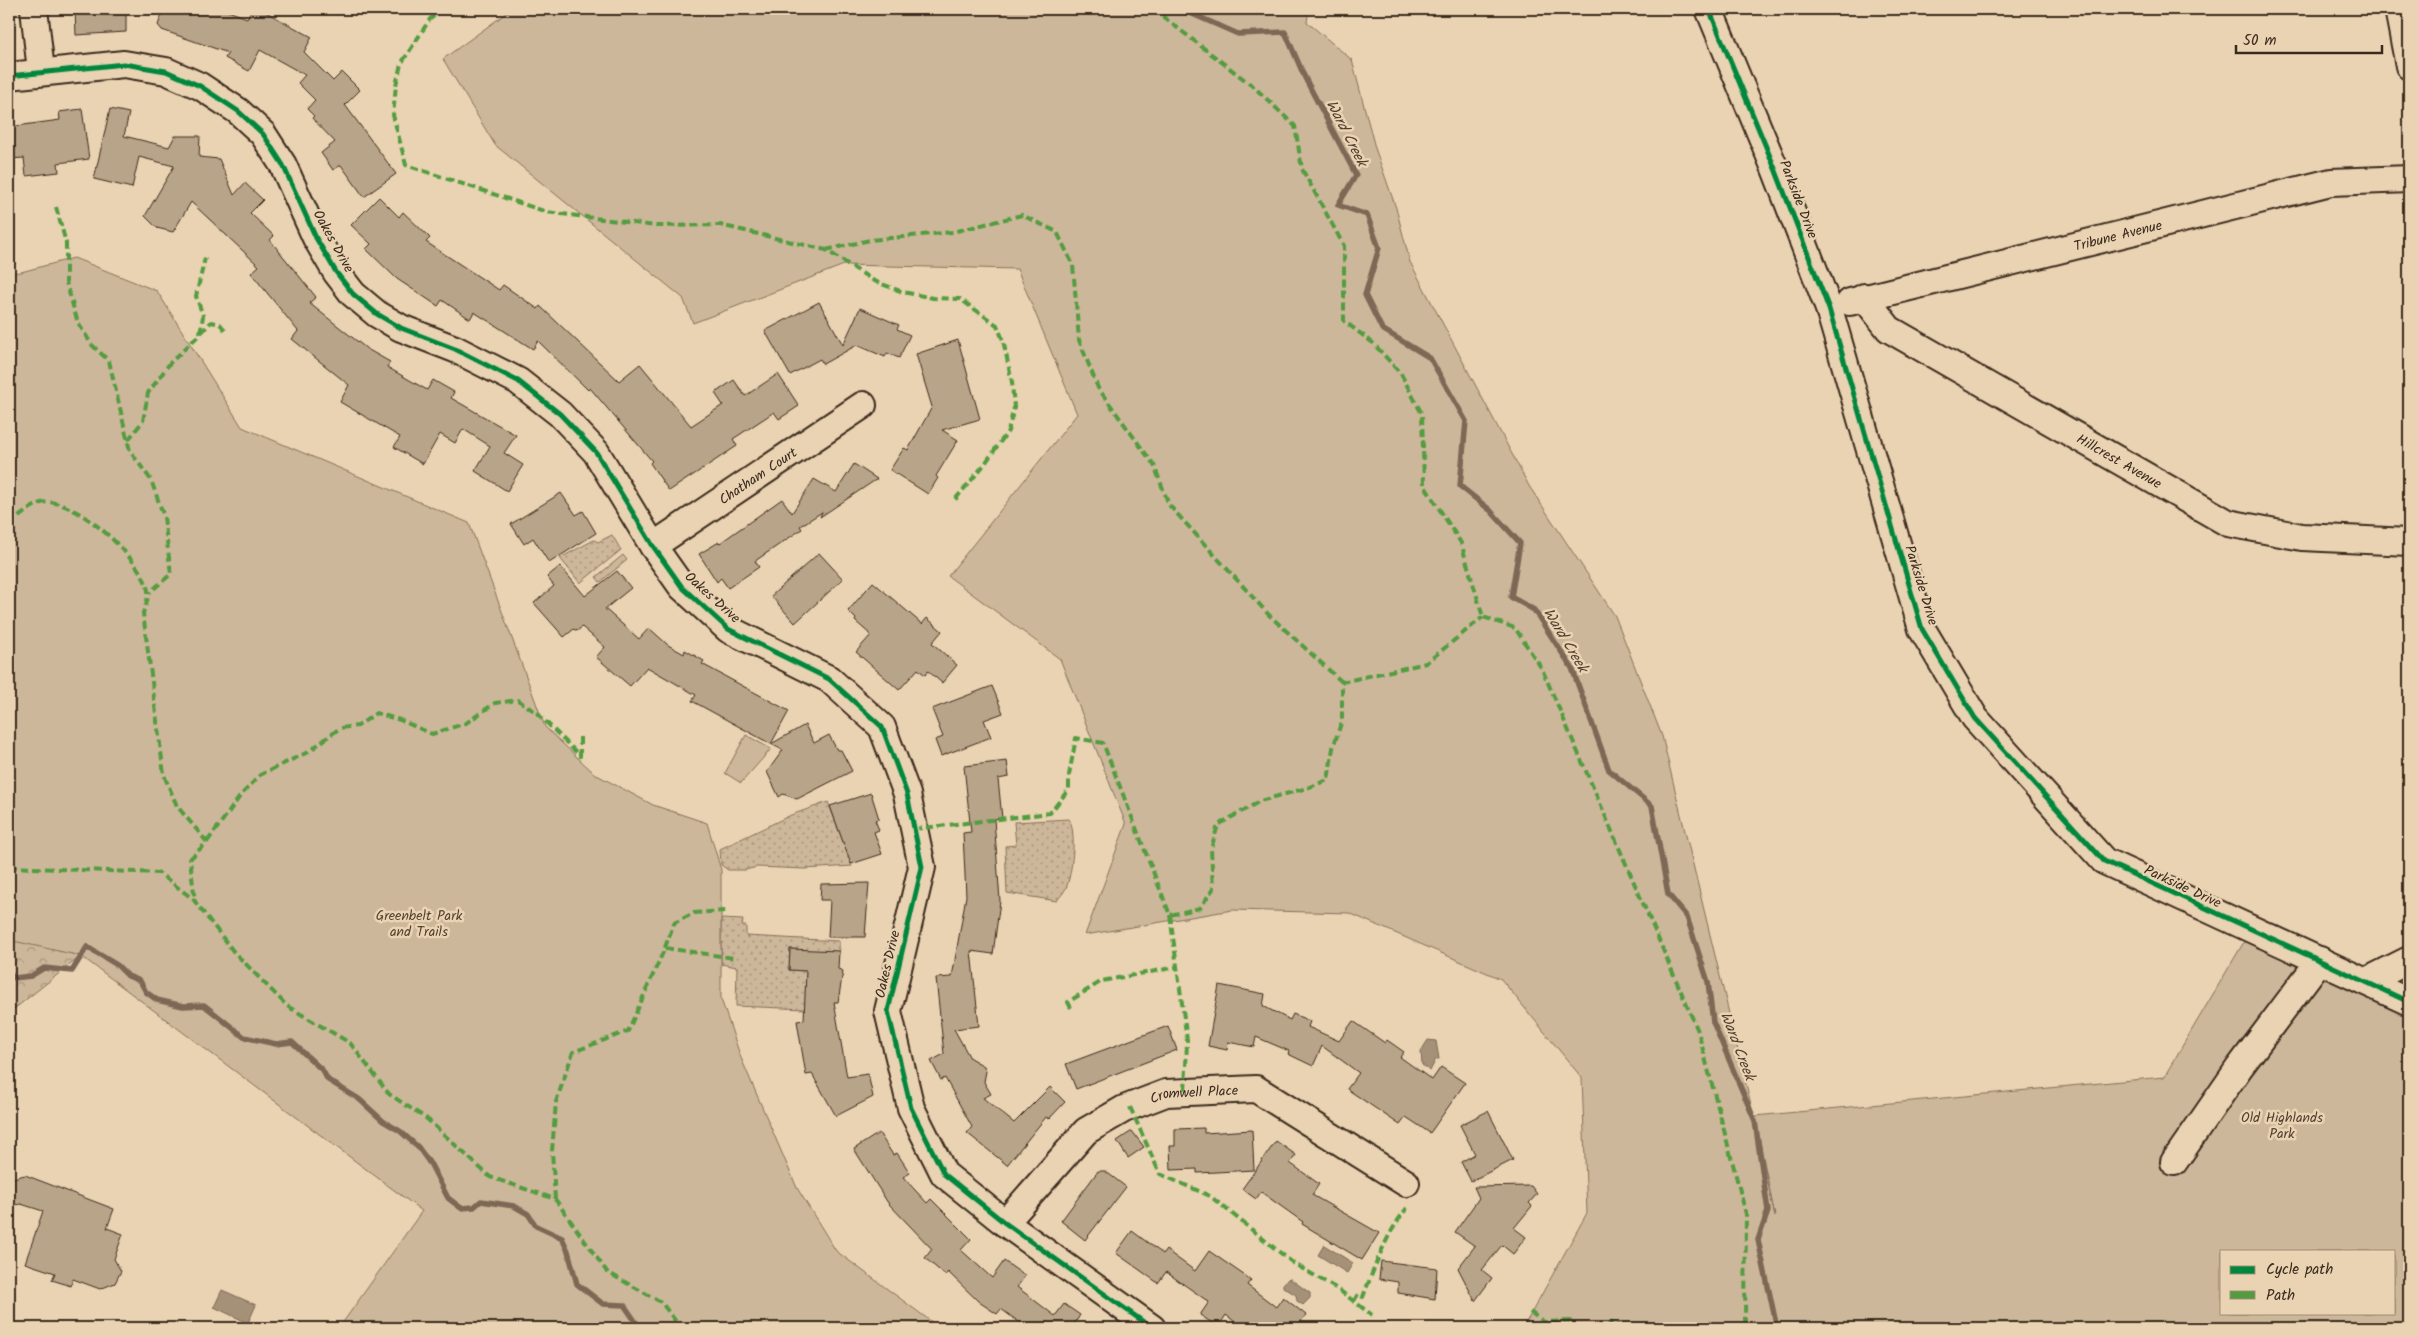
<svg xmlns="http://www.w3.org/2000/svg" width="2418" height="1337" font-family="Kalam,sans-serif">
	<defs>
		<pattern id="grass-dots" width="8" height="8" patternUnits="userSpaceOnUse" patternTransform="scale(1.25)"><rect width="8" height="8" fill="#cdb79a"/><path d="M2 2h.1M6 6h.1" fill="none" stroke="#a8957d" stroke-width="1.8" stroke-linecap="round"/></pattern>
		<pattern id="forest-crowns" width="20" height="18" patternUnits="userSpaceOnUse" patternTransform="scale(1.25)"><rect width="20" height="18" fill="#cdb79a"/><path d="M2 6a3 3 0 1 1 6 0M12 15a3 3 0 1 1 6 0" fill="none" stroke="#a8957d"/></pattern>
	</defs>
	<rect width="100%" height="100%" fill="#e9d3b2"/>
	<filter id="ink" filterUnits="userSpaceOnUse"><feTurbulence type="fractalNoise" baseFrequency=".02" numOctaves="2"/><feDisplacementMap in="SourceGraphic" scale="10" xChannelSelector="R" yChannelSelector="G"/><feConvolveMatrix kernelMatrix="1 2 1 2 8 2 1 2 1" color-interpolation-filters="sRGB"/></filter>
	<g filter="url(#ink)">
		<!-- grass -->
		<path fill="url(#grass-dots)" stroke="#84705c" d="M 612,535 L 621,550 L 580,583 L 560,558 L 594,540 L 598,542 Z
			M 623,555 L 627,560 L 600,582 L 596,577 Z
			M 828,802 L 852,866 L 805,869 L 757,867 L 745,870 L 728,870 L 721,865 L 720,849 L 791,815 Z
			M 1069,819 C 1077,831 1072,875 1066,888 C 1064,893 1059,897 1057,901 L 1007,893 L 1005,846 L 1016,845 L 1014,822 Z
			M 721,919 L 743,920 L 742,926 L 746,926 L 746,936 L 839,941 L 839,955 L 811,953 L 810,950 L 790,949 L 789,970 L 806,971 L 805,1009 L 736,1006 L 737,967 L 721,964 Z"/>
		<!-- forest -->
		<path fill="url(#forest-crowns)" stroke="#84705c" d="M 9,938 L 81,956 L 9,1013 Z"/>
		<!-- park -->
		<path fill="#cdb79a" stroke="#84705c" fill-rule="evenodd" d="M 512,9 L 1309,9 L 1307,22 L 1352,60 L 1375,148 L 1396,208 L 1410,262 L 1529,486 L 1615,616 L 1662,736 L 1755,1121 L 1775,1217 L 1755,1116 L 2164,1077 L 2251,930 L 2409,1000 L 2409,1328 L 1523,1328 L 1587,1213 L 1582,1078 L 1501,979 L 1349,913 L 1232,910 L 1085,935 L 1126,824 L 1060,659 L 948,576 L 1077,414 L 1017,269 L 844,265 L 693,323 L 683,298 L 495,145 L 443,59 ZM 2222,1251 L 2394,1251 L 2394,1313 L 2222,1313 Z
			M 74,258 L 157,291 L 242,427 L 469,523 L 545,727 L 595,774 L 653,805 L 707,823 L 721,870 L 721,999 L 741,1058 L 797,1188 L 836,1251 L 940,1328 L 339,1328 L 422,1211 L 81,956 L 9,940 L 9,273 L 21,272 Z
			M 746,735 L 771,749 L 741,783 L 725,773 Z"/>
		<!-- water -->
		<path fill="#a59078" stroke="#7b6754" d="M 1428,1040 L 1436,1041 L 1439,1059 L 1436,1059 L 1430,1071 L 1422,1065 L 1421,1051 Z
			M 1324,1245 L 1353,1263 L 1347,1273 L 1318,1255 Z
			M 1289,1278 L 1310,1293 L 1310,1298 L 1303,1305 L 1297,1301 L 1296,1295 L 1283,1287 L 1283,1284 Z
			M 222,1290 L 256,1305 L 248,1323 L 214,1307 Z"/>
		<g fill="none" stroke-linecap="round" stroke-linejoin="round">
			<!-- stream -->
			<path stroke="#7b6754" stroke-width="5.5" d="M 1181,9 L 1238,34 L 1285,32 L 1305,78 L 1356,175 L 1338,205 L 1367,215 L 1379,248 L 1365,295 L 1382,329 L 1430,358 L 1466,421 L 1460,486 L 1490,510 L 1520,543 L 1511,597 L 1534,610 L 1572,668 L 1609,770 L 1652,806 L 1668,894 L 1687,917 L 1708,982 L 1713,1022 L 1755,1121 L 1768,1211 L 1758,1240 L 1777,1328
				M 9,971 L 14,978 L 31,976 L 44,968 L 72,971 L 87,947 L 117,965 L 128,976 L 140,981 L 146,992 L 157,1000 L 183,1006 L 204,1005 L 244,1037 L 276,1044 L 292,1042 L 322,1070 L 328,1080 L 359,1099 L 383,1121 L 400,1131 L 418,1147 L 431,1165 L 448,1198 L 461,1208 L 474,1207 L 481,1201 L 514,1206 L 528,1214 L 536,1226 L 562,1238 L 568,1251 L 577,1284 L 603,1304 L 624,1305 L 640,1328"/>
		</g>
		<!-- building -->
		<path fill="#b8a488" stroke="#3b2a1e" d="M 75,9 L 126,9 L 126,32 L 76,35 Z
			M 164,9 L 223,9 L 247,18 L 252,9 L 260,9 L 312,37 L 304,52 L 333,81 L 342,72 L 360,90 L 345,105 L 396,174 L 364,197 L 341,165 L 333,170 L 321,153 L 335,142 L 312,118 L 314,116 L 307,109 L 315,100 L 298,83 L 305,75 L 260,50 L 249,71 L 225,58 L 228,53 L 162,30 L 158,25 Z
			M 82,109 L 89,159 L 58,163 L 59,172 L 26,176 L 24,158 L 9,159 L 9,127 L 60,120 L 59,112 Z
			M 110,109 L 129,113 L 124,136 L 169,147 L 175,136 L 200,136 L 199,157 L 219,159 L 234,195 L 245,183 L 263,200 L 250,213 L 274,236 L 270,240 L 316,297 L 309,303 L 367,349 L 390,362 L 387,367 L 427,390 L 433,380 L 454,392 L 451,398 L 516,435 L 504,453 L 523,465 L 507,491 L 475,471 L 490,446 L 463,429 L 455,443 L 440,434 L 423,464 L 394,447 L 400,437 L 340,402 L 349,385 L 292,339 L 298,331 L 251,273 L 259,266 L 191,202 L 173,232 L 157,228 L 145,216 L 174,166 L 139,157 L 132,188 L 94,179 Z
			M 379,197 L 399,217 L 403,212 L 430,238 L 426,242 L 499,290 L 503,285 L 538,309 L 540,306 L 619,381 L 640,364 L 691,426 L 723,405 L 715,393 L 734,380 L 745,396 L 778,374 L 799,406 L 779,419 L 774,412 L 733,439 L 737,446 L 669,491 L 650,463 L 652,461 L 590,388 L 588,390 L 538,341 L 533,349 L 474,312 L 470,319 L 442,300 L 438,306 L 397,279 L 366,249 L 371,244 L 351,225 Z
			M 819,302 L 843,345 L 860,308 L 899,325 L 897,329 L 910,335 L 899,358 L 887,353 L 885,357 L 857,345 L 823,364 L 820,359 L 790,375 L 765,331 Z
			M 958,340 L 980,419 L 942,430 L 958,440 L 936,476 L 938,478 L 928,494 L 890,470 L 904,448 L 908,450 L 932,407 L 916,354 Z
			M 854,464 L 877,479 L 820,517 L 822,512 L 800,526 L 802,529 L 755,561 L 759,567 L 728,588 L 721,578 L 717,582 L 699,554 L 719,542 L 720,543 L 782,499 L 792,513 L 814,479 L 836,492 Z
			M 561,493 L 576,515 L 583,511 L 596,533 L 549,563 L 533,538 L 524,544 L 511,524 Z
			M 819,553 L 843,579 L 795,623 L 771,596 Z
			M 560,566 L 585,596 L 617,571 L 631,588 L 605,609 L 639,639 L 649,628 L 668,645 L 684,654 L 685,650 L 704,661 L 702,664 L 789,711 L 771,744 L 692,701 L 696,695 L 647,667 L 630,686 L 596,657 L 605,647 L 582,627 L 577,631 L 574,629 L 564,637 L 534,603 L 554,586 L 547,577 Z
			M 873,582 L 922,624 L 927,618 L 942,631 L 932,643 L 957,665 L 942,683 L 928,671 L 925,675 L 918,669 L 899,690 L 856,652 L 871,635 L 855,621 L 856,619 L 848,611 Z
			M 992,686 L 1003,713 L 984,720 L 991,737 L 941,756 L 935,740 L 943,737 L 932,709 Z
			M 805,725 L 814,743 L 829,735 L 837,750 L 841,750 L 852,771 L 797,799 L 783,794 L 779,797 L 767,772 L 783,750 L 771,744 Z
			M 1007,761 L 1009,777 L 998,779 L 1002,818 L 994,819 L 1000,901 L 993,954 L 971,951 L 979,1026 L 954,1029 L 970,1058 L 984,1066 L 986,1071 L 984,1082 L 991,1094 L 983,1098 L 1014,1123 L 1050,1087 L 1065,1102 L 1049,1119 L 1046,1117 L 1007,1165 L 967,1133 L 972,1127 L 945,1078 L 941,1080 L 931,1061 L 944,1054 L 936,978 L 952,977 L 966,896 L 963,833 L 971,832 L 964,766 Z
			M 871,793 L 879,819 L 875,820 L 879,830 L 874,832 L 882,854 L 851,864 L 830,806 Z
			M 869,883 L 865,937 L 828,937 L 830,900 L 820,900 L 821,884 Z
			M 790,949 L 839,951 L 838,969 L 843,971 L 838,1002 L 834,1002 L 847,1077 L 868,1074 L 873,1097 L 836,1116 L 812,1074 L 806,1075 L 797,1021 L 804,1020 L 806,971 L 789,970 Z
			M 1219,985 L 1265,994 L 1263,1006 L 1290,1020 L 1293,1014 L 1310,1021 L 1308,1027 L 1339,1041 L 1353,1021 L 1385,1043 L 1387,1040 L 1404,1052 L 1400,1057 L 1432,1080 L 1441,1067 L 1465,1083 L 1430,1133 L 1406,1117 L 1400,1125 L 1347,1089 L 1359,1073 L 1322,1046 L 1313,1066 L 1288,1054 L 1289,1051 L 1256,1037 L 1254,1047 L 1228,1042 L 1227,1050 L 1208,1046 Z
			M 1168,1026 L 1177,1050 L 1076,1089 L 1066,1064 Z
			M 1488,1111 L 1513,1160 L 1471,1181 L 1461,1162 L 1475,1154 L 1460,1125 Z
			M 1204,1128 L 1204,1133 L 1252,1130 L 1254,1170 L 1197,1173 L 1197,1169 L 1171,1170 L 1170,1146 L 1175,1146 L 1175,1129 Z
			M 1132,1131 L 1144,1147 L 1128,1158 L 1117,1141 Z
			M 879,1133 L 893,1155 L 897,1153 L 910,1173 L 903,1177 L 927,1203 L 931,1199 L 971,1239 L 961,1250 L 992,1278 L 1004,1261 L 1025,1276 L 1017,1287 L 1055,1316 L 1064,1304 L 1080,1315 L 1072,1328 L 1027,1328 L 1001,1309 L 997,1314 L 979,1302 L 948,1272 L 945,1275 L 925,1258 L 932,1249 L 888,1203 L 854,1149 Z
			M 1276,1141 L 1296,1155 L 1290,1163 L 1319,1184 L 1312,1195 L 1379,1233 L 1362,1260 L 1302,1224 L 1303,1222 L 1261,1192 L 1256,1199 L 1242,1189 Z
			M 1098,1171 L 1105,1171 L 1126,1187 L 1085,1240 L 1061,1221 Z
			M 25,1175 L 114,1209 L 107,1228 L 123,1234 L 114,1259 L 121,1271 L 115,1283 L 100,1289 L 73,1279 L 71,1286 L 52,1280 L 55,1273 L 25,1263 L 43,1211 L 21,1204 L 9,1206 L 9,1179 Z
			M 1531,1186 L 1537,1194 L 1529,1203 L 1532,1206 L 1514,1228 L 1526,1237 L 1513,1254 L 1502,1245 L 1482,1270 L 1492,1278 L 1475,1301 L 1458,1268 L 1475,1246 L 1455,1232 L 1479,1198 L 1474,1187 Z
			M 1132,1231 L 1163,1254 L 1166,1250 L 1195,1271 L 1209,1251 L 1251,1280 L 1247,1285 L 1276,1307 L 1283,1297 L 1306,1315 L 1296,1328 L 1243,1328 L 1226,1315 L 1218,1327 L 1200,1315 L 1209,1302 L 1166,1272 L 1158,1283 L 1116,1253 Z
			M 1381,1261 L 1437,1268 L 1435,1299 L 1398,1293 L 1398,1282 L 1379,1279 Z"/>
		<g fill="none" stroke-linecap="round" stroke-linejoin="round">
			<defs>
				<g id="minor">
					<path d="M 34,9 L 41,71"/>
					<path d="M 1709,9 L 1776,171 L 1829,309 L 1922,629 L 1975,718 L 2104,861 L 2409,1002"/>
					<path d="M 2398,9 L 2409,66"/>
					<path d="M 9,76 L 124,64 L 166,71 L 200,86 L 238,111 L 263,134 L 283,165 L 316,238 L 336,272 L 353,294 L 377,314 L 401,328 L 455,349 L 518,381 L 560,414 L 596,452 L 653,546 L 682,587 L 728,629 L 829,679 L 882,727 L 907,794 L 922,867 L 888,1011 L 911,1108 L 944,1174 L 1005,1223 L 1152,1328"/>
					<path id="s1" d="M 1864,297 L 1889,329 L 2228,523 L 2302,537 L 2409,542"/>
					<path id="s2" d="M 1850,302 L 2331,182 L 2409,179"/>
					<path id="s3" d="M 653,546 L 863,405"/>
					<path d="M 2367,981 L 2409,960"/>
					<path d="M 2174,1162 L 2239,1068 L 2320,960"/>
					<path id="s4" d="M 1005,1223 L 1086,1131 L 1124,1109 L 1166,1093 L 1256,1089 L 1406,1183"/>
				</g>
			</defs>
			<!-- minor casing -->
			<use href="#minor" stroke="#3b2a1e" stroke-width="30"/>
			<!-- minor -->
			<use href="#minor" stroke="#e9d3b2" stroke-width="26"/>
			<!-- quiet -->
			<path stroke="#529c3f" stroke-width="4" stroke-dasharray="8 4" stroke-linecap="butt" d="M 444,9 L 430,19 L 401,64 L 396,85 L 393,115 L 406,165 L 547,212 L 656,226 L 720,225 L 826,250 L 874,281 L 903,292 L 933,298 L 960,299 L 997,325 L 1003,340 L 1012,382 L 1014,408 L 1008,431 L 984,465 L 953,502
				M 1153,9 L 1254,87 L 1295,126 L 1302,169 L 1344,246 L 1344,321 L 1373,343 L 1401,374 L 1422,414 L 1424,485 L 1461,543 L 1483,617 L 1515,628 L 1542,669 L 1698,1031 L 1746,1214 L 1745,1320 L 1747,1328
				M 56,207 L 66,243 L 66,282 L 78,323 L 92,345 L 109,361 L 130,451 L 151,480 L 164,517 L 171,574 L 149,593
				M 826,250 L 870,240 L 953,232 L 1022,215 L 1057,232 L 1073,265 L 1079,340 L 1098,388 L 1154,465 L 1169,505 L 1269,615 L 1342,682
				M 201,333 L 211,322 L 220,324 L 225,330
				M 128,440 L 143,421 L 148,393 L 170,363 L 200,334 L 203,316 L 196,296 L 205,258
				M 9,524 C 18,518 31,506 41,503 C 73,494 144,561 148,591 C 149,598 145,607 143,613 L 164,775 L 177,806 L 207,842 L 190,859 L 195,902
				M 914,829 L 1050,813 L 1069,789 L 1069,775 L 1076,738 L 1103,743 L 1170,915 L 1200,908 L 1213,889 L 1211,849 L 1218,825 L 1260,801 L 1307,788 L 1328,780 L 1333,748 L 1342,720 L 1342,682 L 1426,663 L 1483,617
				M 207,842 L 241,795 L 260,775 L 308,752 L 340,728 L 358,726 L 376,713 L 400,720 L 432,734 L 466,723 L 495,703 L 518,700 L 537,713 L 580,756 L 580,733
				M 9,867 L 159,873 L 193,899 L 233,951 L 287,1006 L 350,1043 L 389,1094 L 427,1119 L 490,1177 L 555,1199 L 607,1272 L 661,1302 L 681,1328
				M 1170,915 L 1187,1040 L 1185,1093
				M 665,948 L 734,958
				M 1071,1008 L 1068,1002 L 1102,981 L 1177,967
				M 1130,1107 L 1160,1174 L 1210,1196 L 1293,1263 L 1339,1290 L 1372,1315
				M 555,1199 L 552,1151 L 556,1102 L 573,1052 L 628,1031 L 664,950 L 674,923 L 694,913 L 726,911
				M 1354,1301 L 1358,1294 L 1363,1297 C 1375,1266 1386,1234 1407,1208
				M 1530,1312 L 1544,1322 L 1570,1321 L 1571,1328
				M 1612,1328 L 1610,1323 L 1628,1328"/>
			<defs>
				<path id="cycleway" d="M 1709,9 L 1776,171 L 1829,309 L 1922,629 L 1975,718 L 2104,861 L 2409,1002
					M 9,76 L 124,64 L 166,71 L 200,86 L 238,111 L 263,134 L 283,165 L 316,238 L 336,272 L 353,294 L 377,314 L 401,328 L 455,349 L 518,381 L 560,414 L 596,452 L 653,546 L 682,587 L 728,629 L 829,679 L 882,727 L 907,794 L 922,867 L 888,1011 L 911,1108 L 944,1174 L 1005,1223 L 1152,1328"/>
			</defs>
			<!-- cycleway casing -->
			<use href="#cycleway" stroke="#e9d3b2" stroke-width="8"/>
			<!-- cycleway -->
			<use href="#cycleway" stroke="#00873e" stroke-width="5"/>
		</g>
	</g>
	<g text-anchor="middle" stroke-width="5" stroke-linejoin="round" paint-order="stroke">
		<!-- street labels -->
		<g font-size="14" fill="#3b2a1e" stroke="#e9d3b2">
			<text transform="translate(1799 199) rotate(69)" y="5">Parkside Drive</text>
			<text dy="5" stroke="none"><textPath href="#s2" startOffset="276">Tribune Avenue</textPath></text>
			<text transform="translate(334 241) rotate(61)" y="5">Oakes Drive</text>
			<text dy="5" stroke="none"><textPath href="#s1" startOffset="306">Hillcrest Avenue</textPath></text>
			<text dy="5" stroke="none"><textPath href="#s3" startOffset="126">Chatham Court</textPath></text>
			<text transform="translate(1922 585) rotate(73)" y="5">Parkside Drive</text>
			<text transform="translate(713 597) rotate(42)" y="5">Oakes Drive</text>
			<text transform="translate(2183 886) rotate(25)" y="5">Parkside Drive</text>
			<text transform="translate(887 964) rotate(-77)" y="5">Oakes Drive</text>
			<text dy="5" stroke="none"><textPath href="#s4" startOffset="239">Cromwell Place</textPath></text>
		</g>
		<!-- park labels -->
		<g font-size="14" fill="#513f31" stroke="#e9d3b2">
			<text x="419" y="920">Greenbelt Park<tspan x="419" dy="16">and Trails</tspan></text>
			<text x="2282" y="1122">Old Highlands<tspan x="2282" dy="16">Park</tspan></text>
		</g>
		<!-- water labels -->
		<g font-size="15" font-style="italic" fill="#503e30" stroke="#e9d3b2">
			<text transform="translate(1347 133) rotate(63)" y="5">Ward Creek</text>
			<text transform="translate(1566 640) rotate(59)" y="5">Ward Creek</text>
			<text transform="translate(1738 1046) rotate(69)" y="5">Ward Creek</text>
		</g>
	</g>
	<!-- margin -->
	<rect width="2418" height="1337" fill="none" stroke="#e9d3b2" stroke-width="30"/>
	<rect x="15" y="15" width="2388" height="1307" fill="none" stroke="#3b2a1e" stroke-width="2" filter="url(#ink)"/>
	<!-- legend -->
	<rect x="2220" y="1250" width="175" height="65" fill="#e9d3b2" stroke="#a38f77"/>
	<rect x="2230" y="1266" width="25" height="8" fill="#00873e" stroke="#a38f77"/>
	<text x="2266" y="1274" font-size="15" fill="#3b2a1e">Cycle path</text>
	<rect x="2230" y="1291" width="25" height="8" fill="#529c3f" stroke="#a38f77"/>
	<text x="2266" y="1300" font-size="15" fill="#3b2a1e">Path</text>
	<!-- scale -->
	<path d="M2236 45v8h146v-8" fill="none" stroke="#3b2a1e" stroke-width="2.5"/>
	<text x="2243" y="45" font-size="15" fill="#3b2a1e" stroke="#e9d3b2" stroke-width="4" paint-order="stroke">50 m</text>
</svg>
